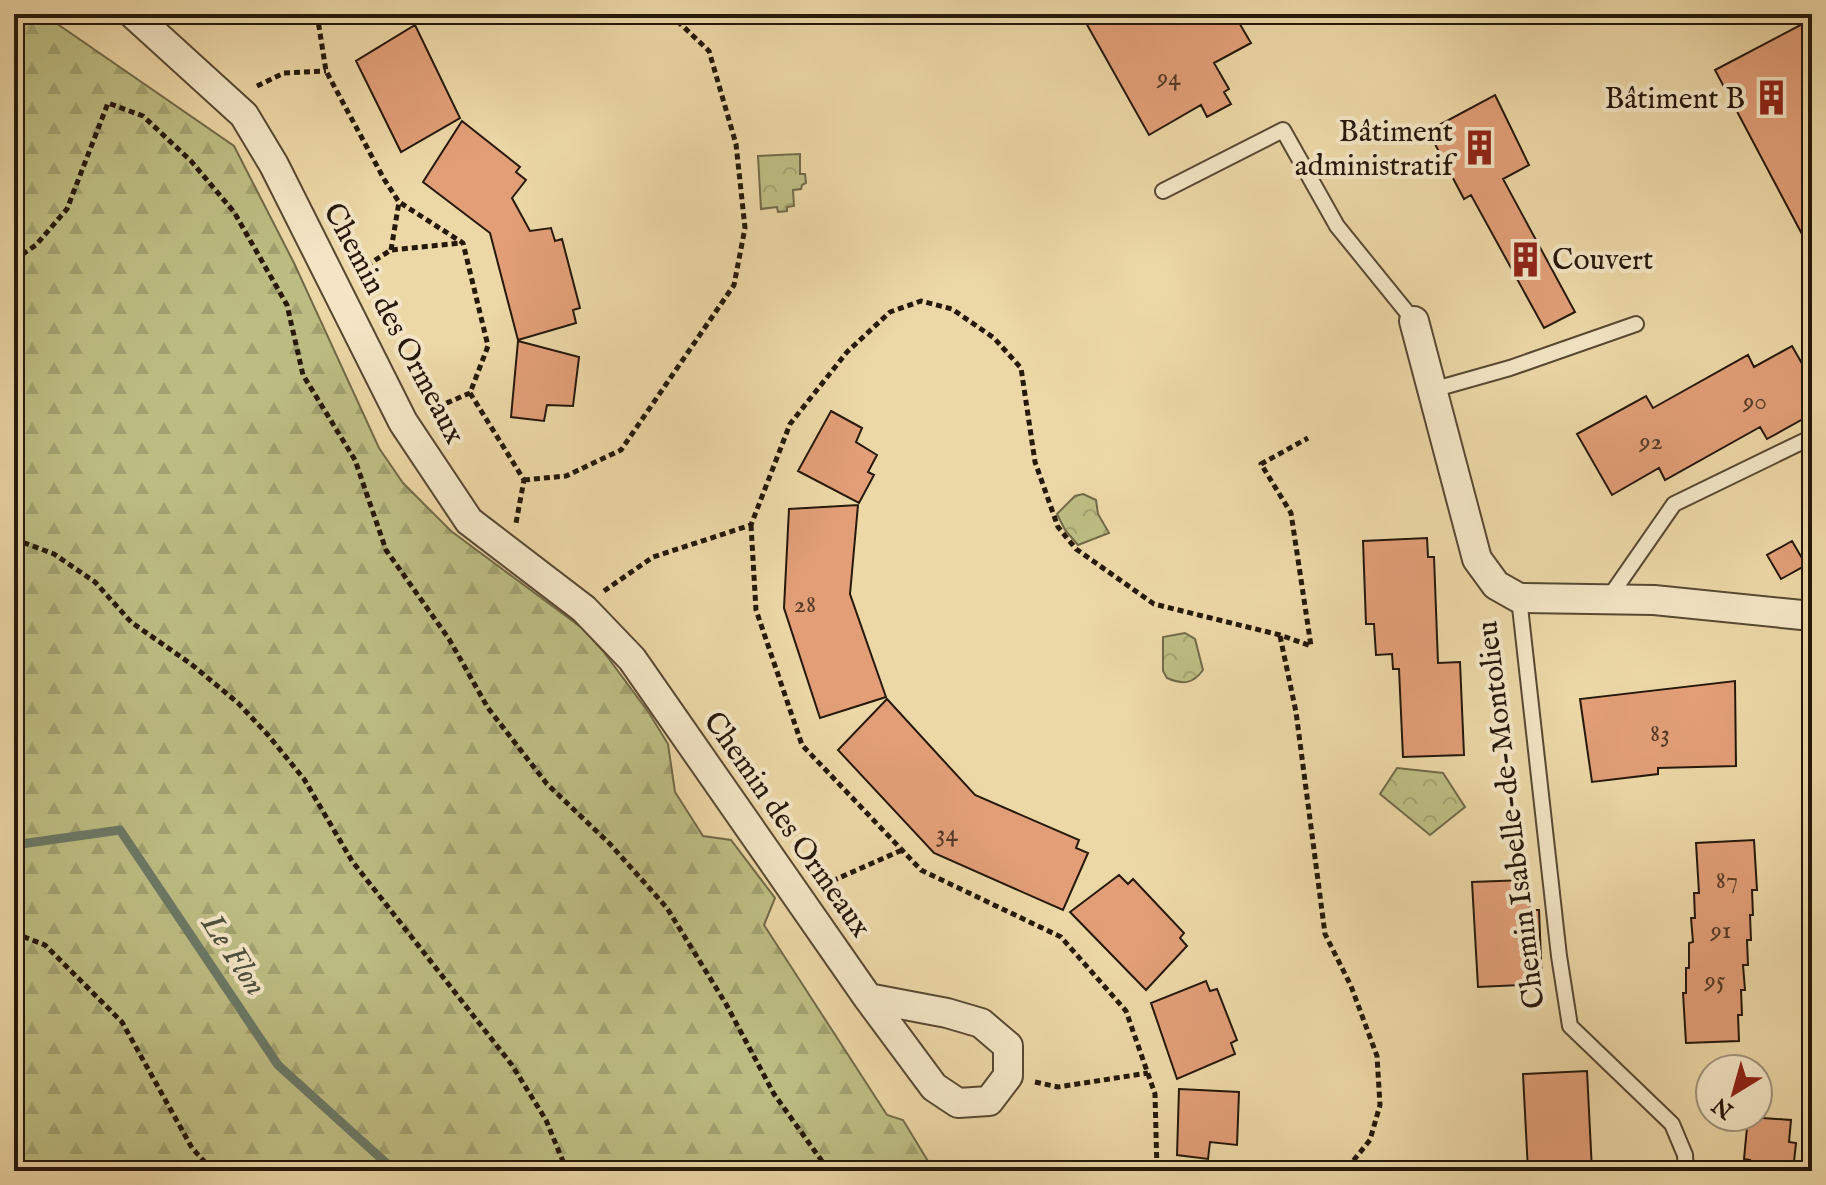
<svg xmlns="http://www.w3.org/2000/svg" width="1826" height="1185" font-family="'IM FELL English',serif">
	<defs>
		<pattern id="forest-firs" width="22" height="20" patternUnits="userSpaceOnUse" patternTransform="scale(2)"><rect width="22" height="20" fill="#bdbd83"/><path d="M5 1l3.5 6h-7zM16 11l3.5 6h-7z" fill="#a2a270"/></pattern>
		<pattern id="park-crowns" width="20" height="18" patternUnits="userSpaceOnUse" patternTransform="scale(2)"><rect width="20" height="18" fill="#bdbd83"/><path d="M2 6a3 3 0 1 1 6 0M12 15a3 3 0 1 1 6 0" fill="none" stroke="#a2a270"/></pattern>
	</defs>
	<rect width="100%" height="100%" fill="#ecd7a6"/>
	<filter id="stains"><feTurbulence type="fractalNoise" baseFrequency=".0025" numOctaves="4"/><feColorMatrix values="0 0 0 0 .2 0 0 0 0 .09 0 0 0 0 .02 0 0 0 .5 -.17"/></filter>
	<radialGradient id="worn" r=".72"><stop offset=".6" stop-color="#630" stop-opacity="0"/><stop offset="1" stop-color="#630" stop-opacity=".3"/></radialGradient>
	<!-- forest -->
	<path fill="url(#forest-firs)" stroke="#726a47" stroke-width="2" d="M 14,14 L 48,14 L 56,23 L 234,146 L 294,263 L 379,448 L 403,483 L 451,531 L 582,628 L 603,651 L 649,713 L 668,744 L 675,792 L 703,836 L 731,840 L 775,898 L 764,925 L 887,1115 L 903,1120 L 934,1171 L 14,1171 L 14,133 L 17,132 L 24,51 L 14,50 Z"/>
	<!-- park -->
	<path fill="url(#park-crowns)" stroke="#726a47" stroke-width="2" d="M 800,154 L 800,174 L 805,174 L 806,183 L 802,185 L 801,189 L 793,190 L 794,206 L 787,207 L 787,211 L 778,212 L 777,207 L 761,209 L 758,156 Z
		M 1083,494 L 1096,500 L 1098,514 L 1109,533 L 1078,545 L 1065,530 L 1057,514 L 1075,496 Z
		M 1185,633 L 1195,639 L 1203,670 C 1193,684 1183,685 1167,678 L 1163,671 L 1163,637 Z
		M 1397,768 L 1443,773 L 1465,807 L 1430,835 L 1380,794 Z"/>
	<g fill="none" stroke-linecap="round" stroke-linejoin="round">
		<!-- stream -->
		<path stroke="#6c7966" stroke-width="9" d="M 14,845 L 120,830 L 278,1065 L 395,1171"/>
	</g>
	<!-- building -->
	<path fill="#e19e77" stroke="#26180b" stroke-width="2" d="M 1081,14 L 1234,14 L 1251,43 L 1214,63 L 1229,89 L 1224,92 L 1231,104 L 1207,117 L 1201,105 L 1149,135 Z
		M 1812,19 L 1812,253 L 1715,70 Z
		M 415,25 L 460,118 L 401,152 L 356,61 Z
		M 1495,95 L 1529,165 L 1503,179 L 1575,312 L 1544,328 L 1471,195 L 1464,199 L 1428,131 Z
		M 462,121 L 520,167 L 516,172 L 526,180 L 512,198 L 530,231 L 551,228 L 555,241 L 562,239 L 580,308 L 573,310 L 576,323 L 518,340 L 490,233 L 423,182 Z
		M 518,341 L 579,357 L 573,406 L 547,405 L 544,421 L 511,417 Z
		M 1792,346 L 1812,381 L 1812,414 L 1767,439 L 1760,427 L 1665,480 L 1659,468 L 1612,495 L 1577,434 L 1646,396 L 1653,408 L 1748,355 L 1754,367 Z
		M 831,411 L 862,428 L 856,442 L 877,455 L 868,472 L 874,475 L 859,503 L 798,471 Z
		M 858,505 L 850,594 L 886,697 L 820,718 L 784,608 L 789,509 Z
		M 1427,538 L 1428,557 L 1434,557 L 1438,663 L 1460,662 L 1464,755 L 1403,757 L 1399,669 L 1393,669 L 1392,654 L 1376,655 L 1374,624 L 1366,624 L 1363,541 Z
		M 1792,541 L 1806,565 L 1781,579 L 1767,555 Z
		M 1735,681 L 1736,766 L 1658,768 L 1658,774 L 1592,782 L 1580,699 Z
		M 887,699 L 975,795 L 1079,840 L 1076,848 L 1088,853 L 1063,910 L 934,853 L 838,750 Z
		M 1754,840 L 1757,890 L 1752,890 L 1753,915 L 1750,915 L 1751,940 L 1747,940 L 1748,965 L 1743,965 L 1745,990 L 1741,990 L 1742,1015 L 1738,1015 L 1739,1041 L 1686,1043 L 1683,993 L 1686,993 L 1686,968 L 1689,968 L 1689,943 L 1693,942 L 1691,918 L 1695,918 L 1694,893 L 1699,893 L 1696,843 Z
		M 1119,875 L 1128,884 L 1133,879 L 1184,933 L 1180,938 L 1187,946 L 1146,990 L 1070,912 Z
		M 1528,880 L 1530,910 L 1539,910 L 1542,984 L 1478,987 L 1472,882 Z
		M 1206,981 L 1210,991 L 1217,989 L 1237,1040 L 1231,1043 L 1235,1054 L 1177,1079 L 1151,1003 Z
		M 1587,1071 L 1592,1171 L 1528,1171 L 1523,1074 Z
		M 1179,1089 L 1239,1092 L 1237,1145 L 1210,1142 L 1208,1159 L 1177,1155 Z
		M 1748,1117 L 1791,1120 L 1789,1142 L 1796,1143 L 1793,1171 L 1749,1171 L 1750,1160 L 1744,1159 Z"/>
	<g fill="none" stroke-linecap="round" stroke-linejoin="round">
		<defs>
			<path id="lane" d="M 1163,191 L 1283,130 L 1337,226 L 1414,321
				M 1432,390 L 1510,368 L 1636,324
				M 1519,598 L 1559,956 L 1570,1026 L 1672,1124 L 1685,1155 L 1686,1171
				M 1608,599 L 1674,504 L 1806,440"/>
			<path id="street" d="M 133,14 L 244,115 L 274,165 L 403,422 L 469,521 L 584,609 L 632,659 L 868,998 L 934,1087 L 958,1103 L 989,1101 L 1008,1076 L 1008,1046 L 981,1023 L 947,1013 L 868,998
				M 1414,321 L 1477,559 L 1496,585 L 1519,598 L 1654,600 L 1812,616"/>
		</defs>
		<!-- lane casing -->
		<use href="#lane" stroke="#584832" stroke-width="18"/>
		<!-- street casing -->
		<use href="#street" stroke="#584832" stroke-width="32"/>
		<!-- path -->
		<path stroke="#26180b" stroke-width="5" stroke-dasharray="6 4" stroke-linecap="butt" d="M 317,14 L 326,71 L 384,179 L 399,202 L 463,243 L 488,346 L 470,393 L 524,480 L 516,523
			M 257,86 L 284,73 L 326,71
			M 391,250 L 399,202
			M 14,260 L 36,245 L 67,209 L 108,103 L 143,116 L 191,161 L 234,212 L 287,305 L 303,375 L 355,460 L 386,550 L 449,639 L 488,708 L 547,784 L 610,844 L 667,908 L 726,1004 L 774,1094 L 829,1171
			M 358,271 L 391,250 L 461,243
			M 428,411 L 470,393
			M 524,480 L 566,476 L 621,450 L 734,285 L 745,228 L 736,144 L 709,51 L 670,14
			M 751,525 L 756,610 L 802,745 L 921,870 L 1061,937 L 1126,1011 L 1155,1094 L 1157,1171
			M 14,539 L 54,554 L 95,582 L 131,622 L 191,664 L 238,703 L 268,735 L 304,779 L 352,861 L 512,1065 L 546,1120 L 567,1171
			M 604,591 L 653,557 L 751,525 L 790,424 L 847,352 L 890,312 L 921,301 L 952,309 L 994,338 L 1021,368 L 1035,462 L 1058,527 L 1076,549 L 1154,604 L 1280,635 L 1311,646 L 1291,513 L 1261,464 L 1308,438
			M 1280,636 L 1296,712 L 1325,934 L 1351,986 L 1377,1056 L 1380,1105 L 1370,1140 L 1345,1171
			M 823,885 L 902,850
			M 14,933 L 45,945 L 122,1022 L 192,1148 L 213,1171
			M 1035,1082 L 1058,1087 L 1148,1073"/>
		<!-- lane -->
		<use href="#lane" stroke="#f3e5c5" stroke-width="14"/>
		<!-- street -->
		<use href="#street" stroke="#f3e5c5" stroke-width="28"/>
	</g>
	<!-- icons -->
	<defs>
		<symbol id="building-bare" viewBox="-9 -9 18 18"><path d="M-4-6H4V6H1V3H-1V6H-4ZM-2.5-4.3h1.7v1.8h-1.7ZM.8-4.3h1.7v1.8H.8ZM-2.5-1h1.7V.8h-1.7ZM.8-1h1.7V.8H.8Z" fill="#8f2418" stroke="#f3e5c5" stroke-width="2.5" paint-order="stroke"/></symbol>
	</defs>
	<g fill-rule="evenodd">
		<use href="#building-bare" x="1746" y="72" width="51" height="51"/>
		<use href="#building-bare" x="1454" y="122" width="51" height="51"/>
		<use href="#building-bare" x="1500" y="234" width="51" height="51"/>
	</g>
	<g text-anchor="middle" stroke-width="8" stroke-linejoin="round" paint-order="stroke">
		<!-- number labels -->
		<g font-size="26" fill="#553a26">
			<text x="1169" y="85">94</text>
			<text x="1755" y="409">90</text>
			<text x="1651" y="449">92</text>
			<text x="805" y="612">28</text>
			<text x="1660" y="741">83</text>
			<text x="947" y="841">34</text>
			<text x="1727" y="888">87</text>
			<text x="1721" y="938">91</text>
			<text x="1715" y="988">95</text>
		</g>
		<!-- poi labels -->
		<g font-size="30" fill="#26180b" stroke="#f3e5c5" text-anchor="end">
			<text x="1745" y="108">Bâtiment B</text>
			<text x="1453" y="141">Bâtiment<tspan x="1453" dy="34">administratif</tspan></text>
			<text x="1552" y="269" text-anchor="start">Couvert</text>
		</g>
		<!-- street labels -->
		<g font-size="30" fill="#26180b" stroke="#f3e5c5">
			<text transform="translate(395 323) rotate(62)" y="10">Chemin des Ormeaux</text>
			<text transform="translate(1510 815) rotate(-97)" y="10">Chemin Isabelle-de-Montolieu</text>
			<text transform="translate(788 824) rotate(55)" y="10">Chemin des Ormeaux</text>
		</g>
		<!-- water labels -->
		<g font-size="32" font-style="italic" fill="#4f5140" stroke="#f3e5c5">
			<text transform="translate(235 954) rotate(56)" y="11">Le Flon</text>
		</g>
	</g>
	<!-- margin -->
	<rect width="1826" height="1185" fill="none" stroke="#ecd7a6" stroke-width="48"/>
	<rect x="16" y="16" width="1794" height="1153" fill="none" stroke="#26180b" stroke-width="4"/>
	<rect x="24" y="24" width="1778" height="1137" fill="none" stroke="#26180b" stroke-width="2"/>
	<!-- north arrow -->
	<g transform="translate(1734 1093) rotate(217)"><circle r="38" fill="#f3e5c5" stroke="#a1937b" stroke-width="2"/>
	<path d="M0-6L14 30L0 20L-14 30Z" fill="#8f2418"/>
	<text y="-12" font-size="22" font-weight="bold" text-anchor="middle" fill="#26180b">N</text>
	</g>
	<rect width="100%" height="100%" filter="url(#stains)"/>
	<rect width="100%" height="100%" fill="url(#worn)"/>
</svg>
